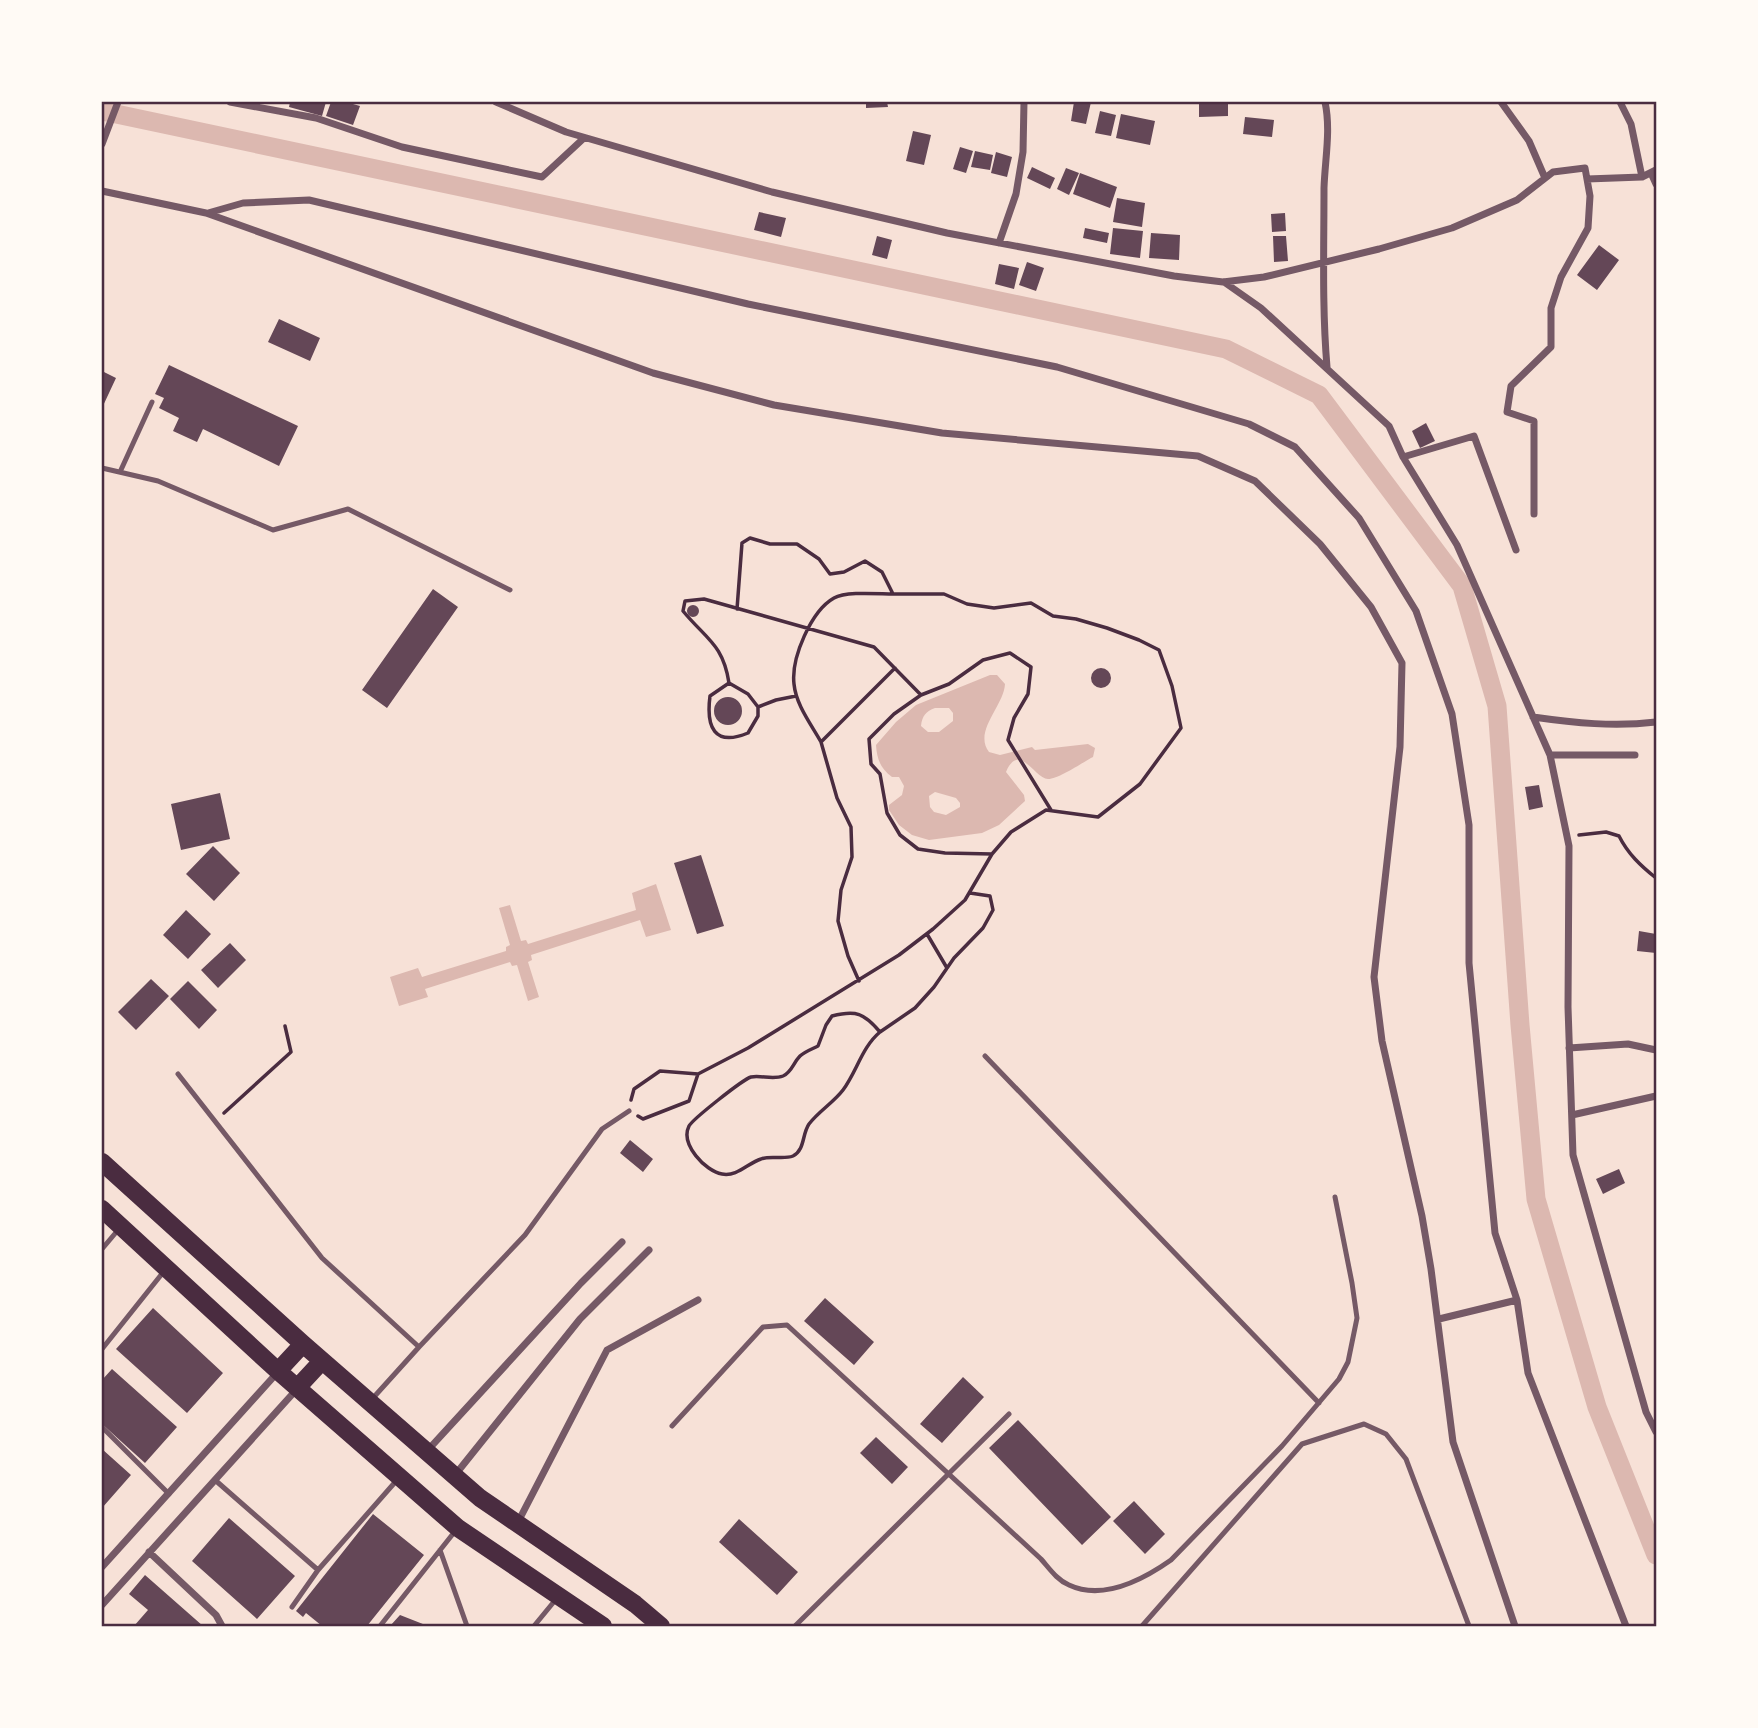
<svg xmlns="http://www.w3.org/2000/svg" width="1758" height="1728" font-family="'Varela Round',sans-serif">
	<rect width="100%" height="100%" fill="#f7e1d7"/>
	<!-- water -->
	<path fill="#dcb8b0" fill-rule="evenodd" d="M 990,675 L 997,675 L 1005,684 C 1004,706 973,731 989,752 L 1000,755 L 1032,747 L 1035,750 L 1088,744 L 1095,748 L 1093,757 C 1083,762 1059,779 1048,779 C 1035,779 1019,741 1006,772 L 1024,795 L 1025,801 L 999,825 L 982,833 L 929,840 L 912,835 L 899,825 L 889,810 L 889,805 L 902,795 L 904,786 L 899,777 L 892,777 C 880,768 877,759 876,745 L 896,722 L 916,705 ZM 935,708 L 949,708 L 953,713 L 953,721 L 939,732 L 928,732 L 921,726 C 922,716 926,711 935,708 ZM 935,792 L 956,798 L 960,803 L 960,807 L 946,815 L 934,812 L 930,807 L 929,796 Z
		M 656,884 L 671,930 L 646,937 L 640,920 L 531,955 L 532,960 L 528,962 L 539,997 L 528,1001 L 517,965 L 512,966 L 510,962 L 425,989 L 428,997 L 399,1006 L 390,977 L 418,968 L 422,977 L 506,951 L 506,947 L 510,945 L 499,908 L 510,905 L 521,941 L 526,940 L 528,944 L 636,910 L 632,893 Z"/>
	<g fill="none" stroke-linecap="round" stroke-linejoin="round">
		<!-- canal -->
		<path stroke="#dcb8b0" stroke-width="19" d="M 102,111 L 1226,349 L 1319,395 L 1462,586 L 1497,706 L 1520,1025 L 1536,1199 L 1597,1407 L 1656,1555"/>
	</g>
	<!-- building -->
	<path fill="#644757" d="M 290,102 L 326,102 L 322,116 L 289,107 Z
		M 331,102 L 346,102 L 360,106 L 353,125 L 326,116 Z
		M 866,102 L 887,102 L 888,107 L 866,108 Z
		M 1074,102 L 1091,102 L 1086,124 L 1071,121 Z
		M 1199,102 L 1228,102 L 1228,116 L 1199,117 Z
		M 1100,111 L 1116,115 L 1111,136 L 1095,133 Z
		M 1121,114 L 1155,121 L 1150,145 L 1116,138 Z
		M 1245,117 L 1274,120 L 1272,137 L 1243,134 Z
		M 913,131 L 931,135 L 924,165 L 906,161 Z
		M 960,147 L 973,151 L 966,173 L 953,169 Z
		M 975,151 L 993,155 L 990,170 L 971,167 Z
		M 996,152 L 1012,157 L 1007,177 L 991,173 Z
		M 1032,167 L 1055,178 L 1050,189 L 1027,178 Z
		M 1066,168 L 1079,173 L 1069,195 L 1057,189 Z
		M 1080,173 L 1117,187 L 1110,208 L 1073,194 Z
		M 1117,198 L 1145,203 L 1142,227 L 1113,222 Z
		M 759,212 L 786,218 L 781,237 L 754,230 Z
		M 1285,213 L 1286,231 L 1272,232 L 1271,214 Z
		M 1085,228 L 1109,233 L 1107,243 L 1083,238 Z
		M 1113,228 L 1143,231 L 1140,258 L 1110,254 Z
		M 1151,233 L 1180,235 L 1179,260 L 1149,258 Z
		M 877,236 L 892,240 L 887,259 L 872,255 Z
		M 1273,236 L 1286,236 L 1288,261 L 1274,262 Z
		M 1599,245 L 1619,260 L 1597,290 L 1577,275 Z
		M 1027,262 L 1044,268 L 1036,291 L 1019,285 Z
		M 999,264 L 1019,268 L 1014,289 L 995,284 Z
		M 279,319 L 320,338 L 310,361 L 268,342 Z
		M 169,365 L 298,426 L 279,466 L 203,429 L 197,442 L 173,431 L 179,418 L 159,408 L 164,398 L 155,394 Z
		M 102,371 L 116,378 L 102,408 Z
		M 1426,423 L 1435,441 L 1420,448 L 1412,431 Z
		M 433,589 L 458,607 L 387,708 L 362,690 Z
		M687 611a6 6 0 1 1 12 0a6 6 0 1 1-12 0Z
		M1091 678a10 10 0 1 1 20 0a10 10 0 1 1-20 0Z
		M714 711a14 14 0 1 1 28 0a14 14 0 1 1-28 0Z
		M 1539,785 L 1543,807 L 1529,810 L 1525,787 Z
		M 220,793 L 230,839 L 181,850 L 171,804 Z
		M 213,846 L 240,873 L 214,901 L 186,874 Z
		M 701,855 L 724,926 L 697,934 L 674,863 Z
		M 186,910 L 211,934 L 188,959 L 163,935 Z
		M 1639,931 L 1656,934 L 1656,953 L 1637,951 Z
		M 230,943 L 246,960 L 218,988 L 201,970 Z
		M 151,979 L 169,996 L 136,1030 L 118,1012 Z
		M 188,981 L 217,1010 L 199,1029 L 170,999 Z
		M 630,1140 L 653,1159 L 643,1172 L 620,1153 Z
		M 1619,1169 L 1625,1183 L 1603,1194 L 1596,1179 Z
		M 825,1298 L 874,1342 L 854,1365 L 804,1321 Z
		M 153,1308 L 223,1373 L 187,1413 L 116,1349 Z
		M 112,1369 L 177,1427 L 145,1463 L 102,1424 L 102,1380 Z
		M 963,1377 L 984,1397 L 942,1443 L 920,1424 Z
		M 1018,1420 L 1111,1517 L 1082,1545 L 989,1448 Z
		M 876,1437 L 908,1467 L 892,1484 L 860,1453 Z
		M 102,1449 L 131,1475 L 102,1508 Z
		M 1134,1501 L 1165,1534 L 1145,1554 L 1113,1521 Z
		M 373,1514 L 424,1555 L 367,1626 L 322,1626 L 306,1613 L 303,1617 L 296,1611 Z
		M 229,1518 L 295,1576 L 257,1619 L 192,1561 Z
		M 739,1519 L 798,1572 L 777,1595 L 719,1542 Z
		M 145,1575 L 203,1626 L 134,1626 L 148,1610 L 129,1594 Z
		M 400,1615 L 428,1626 L 390,1626 Z"/>
	<g fill="none" stroke-linecap="round" stroke-linejoin="round">
		<!-- path -->
		<path stroke="#4a2c40" stroke-width="3.5" d="M 737,609 L 742,543 L 750,538 L 770,544 L 797,544 L 819,559 L 830,574 L 844,572 L 865,561 L 882,572 L 893,594 C 879,594 846,591 834,598 C 811,611 791,658 794,684 C 796,705 811,724 821,742
			M 729,683 L 710,696 C 706,727 714,747 748,733 L 758,716 L 758,707 L 776,700 L 796,696
			M 758,707 L 748,694 L 729,683 C 723,644 706,639 683,611 L 685,601 L 704,599 L 874,647 L 921,695
			M 1579,835 L 1606,832 L 1619,836 C 1628,854 1641,866 1656,878
			M 992,854 L 945,853 L 918,849 L 900,835 L 887,813 L 880,774 L 871,764 L 869,739 L 894,714 L 921,695 L 949,684 L 983,660 L 1010,653 L 1031,667 L 1028,694 L 1014,718 L 1008,740 L 1051,810
			M 927,934 L 947,968
			M 859,981 L 848,956 L 838,921 L 841,890 L 852,857 L 851,827 L 837,798 L 821,742 L 895,668
			M 880,1032 C 862,1047 857,1071 843,1090 C 833,1103 819,1111 809,1124 C 802,1134 805,1150 793,1156 C 783,1160 771,1155 761,1159 C 748,1163 737,1177 722,1174 C 705,1171 680,1144 689,1126 C 693,1119 742,1080 751,1077 C 761,1075 773,1080 783,1076 C 792,1072 793,1063 800,1056 C 804,1052 812,1049 818,1046 L 826,1025 L 832,1016 C 856,1010 864,1013 880,1032 L 915,1008 L 934,987 L 954,958 L 983,928 L 993,910 L 990,896 L 970,893
			M 631,1100 L 634,1089 L 660,1071 L 698,1074 L 748,1048 L 899,955 L 933,929 L 965,900 L 992,854 L 1011,832 L 1046,810 L 1098,817 L 1140,784 L 1181,728 L 1172,686 L 1159,650 L 1139,640 L 1107,628 L 1076,619 L 1053,616 L 1031,603 L 994,608 L 967,604 L 944,594 L 893,594
			M 224,1113 L 291,1052 L 285,1026
			M 638,1116 L 643,1119 L 689,1101 L 698,1074"/>
		<!-- service -->
		<path stroke="#755966" stroke-width="5" d="M 102,468 L 158,481 L 273,530 L 348,509 L 510,590
			M 120,472 L 152,402
			M 985,1056 L 1319,1403
			M 178,1074 L 322,1258 L 419,1347 L 373,1398
			M 102,1249 L 118,1230
			M 419,1347 L 525,1235 L 602,1129 L 629,1111
			M 102,1349 L 165,1270
			M 672,1426 L 763,1327 L 787,1325 L 1041,1559 C 1049,1568 1057,1580 1069,1585 C 1103,1601 1144,1579 1171,1560 L 1282,1446 L 1339,1379 L 1348,1362 L 1357,1318 L 1352,1283 L 1335,1197
			M 102,1427 L 169,1494
			M 215,1480 L 318,1570
			M 440,1550 L 467,1626
			M 292,1607 L 318,1570 L 397,1480
			M 380,1626 L 456,1530
			M 534,1626 L 557,1598
			M 795,1626 L 1009,1414
			M 1142,1626 L 1302,1444 L 1364,1424 L 1386,1434 L 1406,1459 L 1469,1626"/>
		<!-- minor -->
		<path stroke="#755966" stroke-width="7" d="M 230,102 L 316,118 L 402,147 L 542,177 L 584,138
			M 496,102 L 566,132 L 772,192 L 947,233 L 1174,276 L 1223,282 L 1264,277 L 1379,249 L 1452,228 L 1517,200 L 1553,172 L 1585,168 L 1590,196 L 1588,228 L 1561,277 L 1551,308 L 1551,347 L 1511,386 L 1507,412 L 1534,421 L 1534,514
			M 1325,102 C 1331,130 1325,159 1324,188 C 1324,248 1322,308 1327,367
			M 1501,102 L 1529,141 L 1545,178
			M 1620,102 L 1631,124 L 1642,177
			M 102,144 L 118,102
			M 1651,173 L 1656,184
			M 1587,179 L 1642,177 L 1656,170
			M 102,191 L 206,213 L 653,373 L 774,405 L 942,433 L 1198,456 L 1255,481 L 1320,544 L 1371,607 L 1402,663 L 1400,747 L 1374,977 L 1382,1041 L 1422,1216 L 1431,1269 L 1453,1442 L 1515,1626
			M 208,213 L 243,203 L 309,200 L 748,304 L 1057,367 L 1249,424 L 1295,447 L 1359,518 L 1416,611 L 1452,714 L 1469,825 L 1469,963 L 1495,1233 L 1517,1300 L 1528,1373 L 1626,1626
			M 999,243 L 1016,194 L 1023,152 L 1024,102
			M 1224,282 L 1261,308 L 1389,426 L 1403,457 L 1457,545 L 1550,755 L 1569,846 L 1568,1007 L 1573,1155 L 1646,1412 L 1656,1432
			M 1403,457 L 1474,436 L 1516,550
			M 1533,717 C 1575,723 1614,727 1656,722
			M 1550,755 L 1635,755
			M 1569,1048 L 1628,1044 L 1656,1050
			M 1572,1115 L 1656,1096
			M 1439,1319 L 1517,1300
			M 427,1451 L 581,1283 L 622,1242
			M 455,1475 L 580,1319 L 649,1250
			M 518,1522 L 607,1350 L 698,1300
			M 149,1552 L 216,1615 L 222,1626
			M 102,1567 L 277,1373
			M 102,1605 L 297,1389"/>
		<!-- primary -->
		<path stroke="#4a2c40" stroke-width="18" d="M 102,1162 L 303,1344 L 480,1498 L 635,1604 L 661,1626
			M 102,1209 L 278,1371 L 458,1528 L 603,1626
			M 278,1371 L 303,1344
			M 297,1388 L 322,1361"/>
	</g>
	<!-- border -->
	<rect width="1758" height="1728" fill="none" stroke="#fffaf5" stroke-width="206"/>
	<rect x="103" y="103" width="1552" height="1522" fill="none" stroke="#4a2c40" stroke-width="2.5"/>
</svg>
